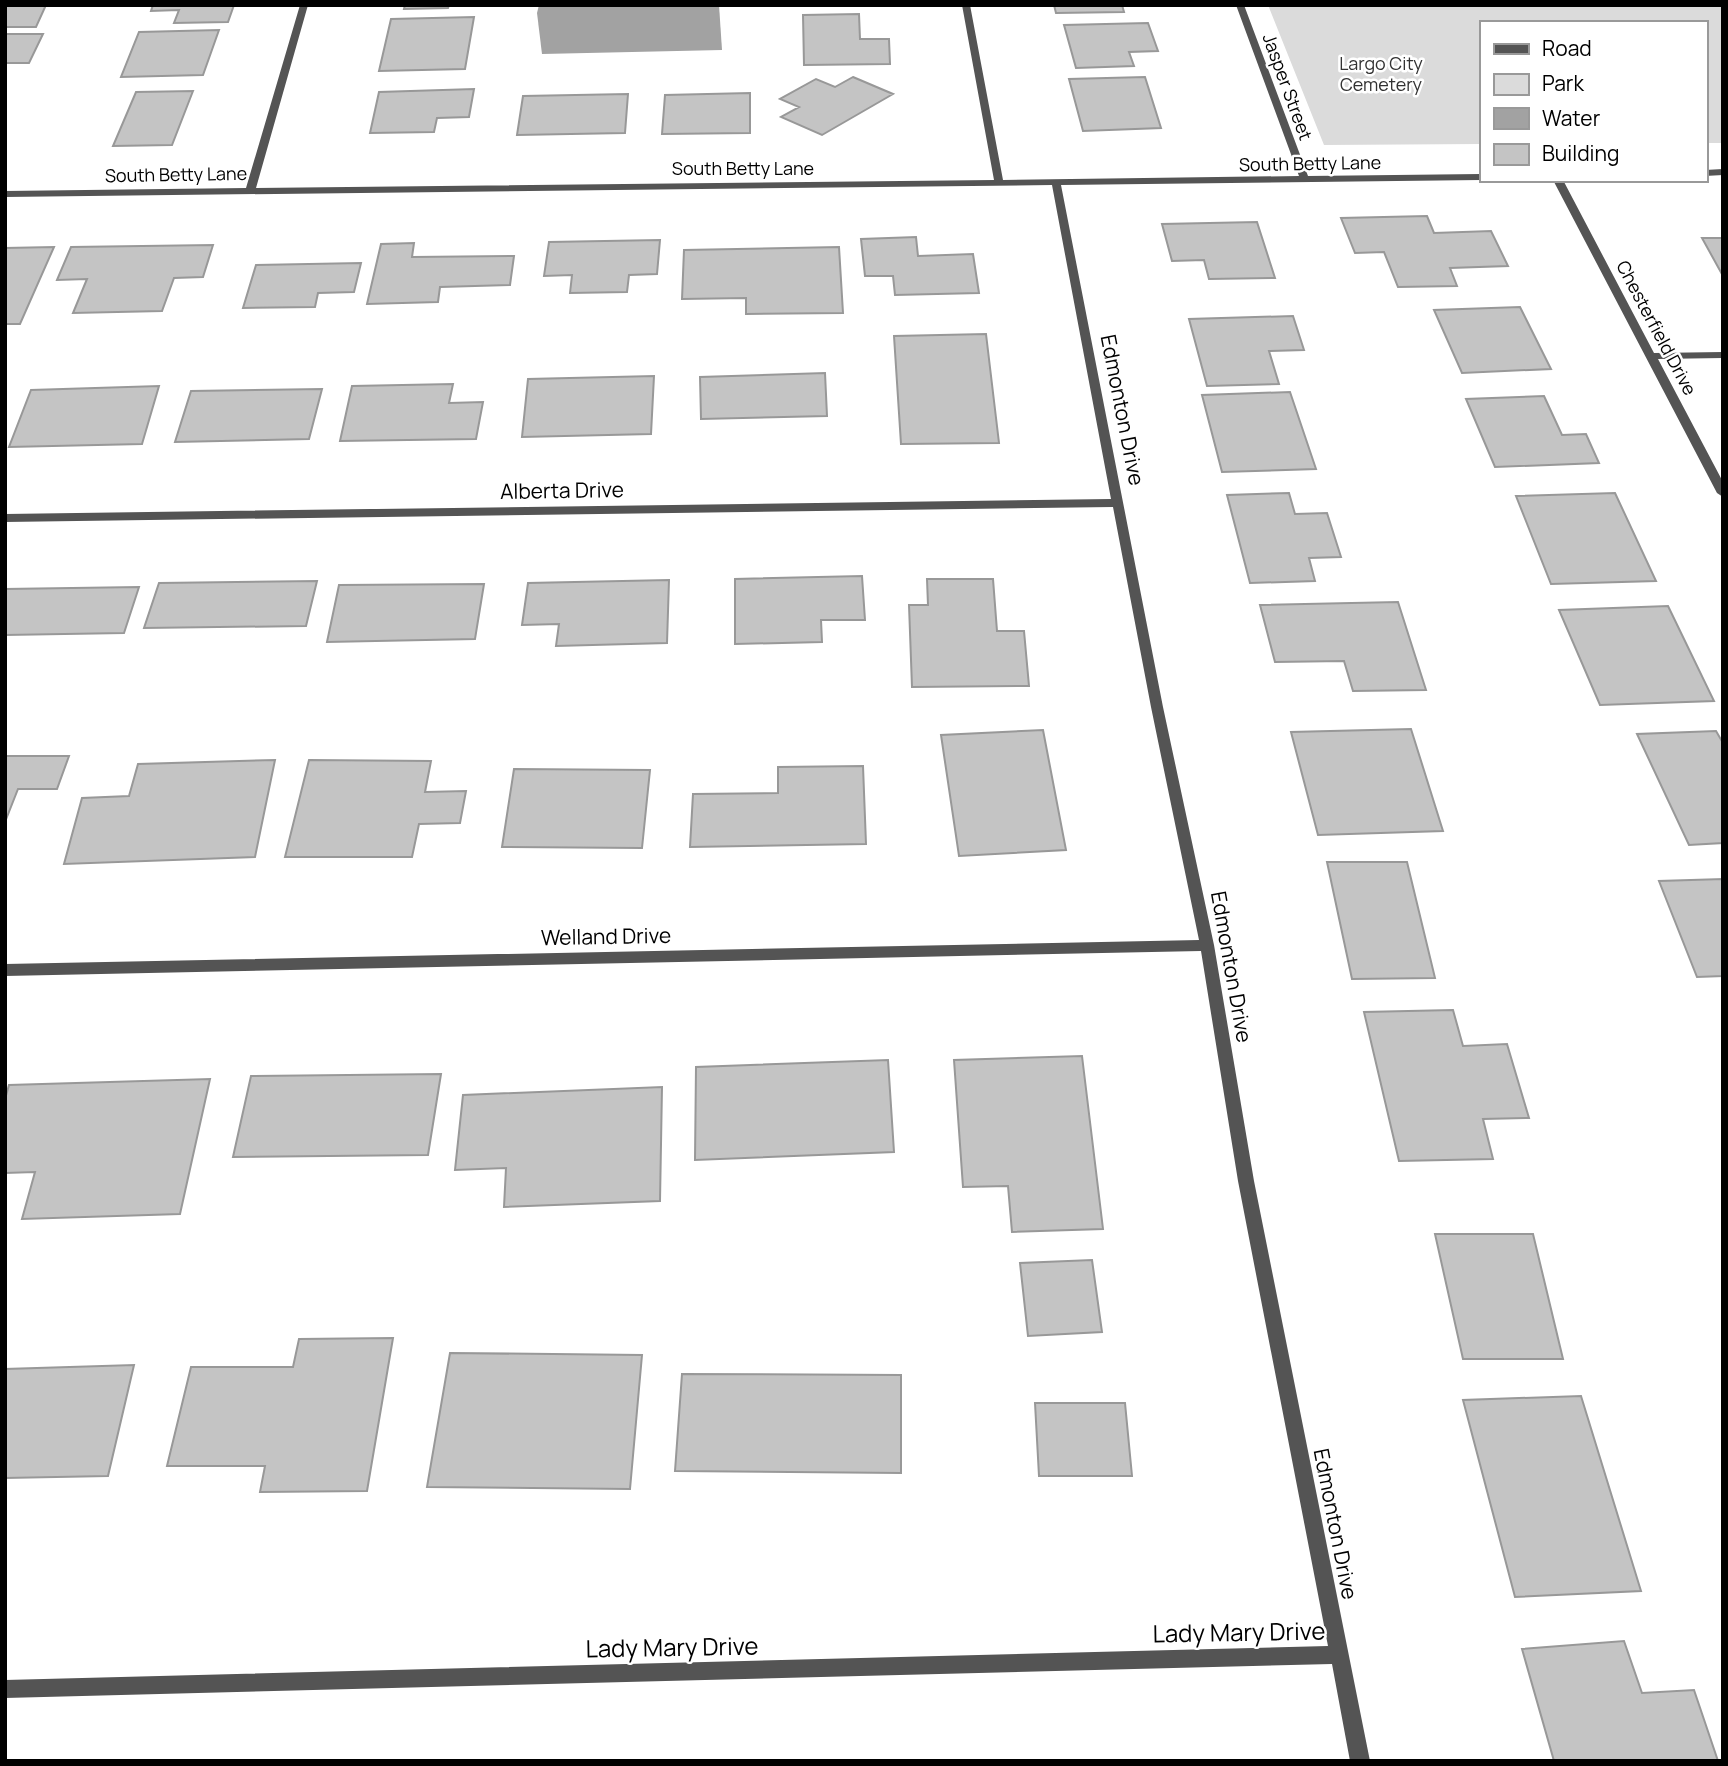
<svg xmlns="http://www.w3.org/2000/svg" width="1728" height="1766" font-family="Manrope,sans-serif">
	<rect width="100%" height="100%" fill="#fff"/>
	<!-- green -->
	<path fill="#dbdbdb" d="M 1268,5 L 1723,5 L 1723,143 L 1705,143 L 1705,23 L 1481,23 L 1481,144 L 1324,145 Z"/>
	<!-- water -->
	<path fill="#a2a2a2" d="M 539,5 L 719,5 L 722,50 L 542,54 L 537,13 Z"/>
	<!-- building -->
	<path fill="#c4c4c4" stroke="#989898" stroke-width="2" d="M 5,5 L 46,5 L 36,27 L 5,27 Z
		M 153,5 L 234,5 L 228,22 L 174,23 L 179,10 L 151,11 Z
		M 405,5 L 449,5 L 448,8 L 404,9 Z
		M 1054,5 L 1122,5 L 1124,12 L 1056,13 Z
		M 859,14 L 860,39 L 889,39 L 890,64 L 804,65 L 803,15 Z
		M 474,17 L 465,69 L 379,71 L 391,19 Z
		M 1148,23 L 1158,51 L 1129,52 L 1134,66 L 1076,68 L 1064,25 Z
		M 219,30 L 203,75 L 121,77 L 139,32 Z
		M 5,34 L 43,34 L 29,63 L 5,63 Z
		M 853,77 L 893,94 L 822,135 L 781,117 L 799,107 L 780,99 L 816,79 L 835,87 Z
		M 1145,77 L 1161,128 L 1083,131 L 1069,79 Z
		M 474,89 L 469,117 L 437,118 L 434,132 L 370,133 L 379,92 Z
		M 193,91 L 172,145 L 113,146 L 136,92 Z
		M 750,93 L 750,133 L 662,134 L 665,95 Z
		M 628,94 L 625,133 L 517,135 L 523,96 Z
		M 1427,216 L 1434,233 L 1491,231 L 1508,266 L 1450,268 L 1457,286 L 1398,287 L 1384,252 L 1355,253 L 1341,218 Z
		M 1257,222 L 1275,278 L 1209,279 L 1204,260 L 1172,261 L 1162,224 Z
		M 916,237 L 918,256 L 973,254 L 979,293 L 895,295 L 893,276 L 865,276 L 861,239 Z
		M 1702,238 L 1723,238 L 1723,276 Z
		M 660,240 L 657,274 L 629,275 L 627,292 L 570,293 L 572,275 L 544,276 L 549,242 Z
		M 414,243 L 412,257 L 514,256 L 510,285 L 440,287 L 438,302 L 367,304 L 381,244 Z
		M 213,245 L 203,277 L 174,278 L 162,311 L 73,313 L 87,279 L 57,280 L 71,247 Z
		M 54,247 L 20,324 L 5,324 L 5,248 Z
		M 839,247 L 843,313 L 746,314 L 746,298 L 682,299 L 684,250 Z
		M 361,263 L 354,292 L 318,293 L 315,307 L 243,308 L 256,265 Z
		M 1520,307 L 1551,369 L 1462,373 L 1434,310 Z
		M 1293,316 L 1304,350 L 1269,351 L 1279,384 L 1207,386 L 1189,319 Z
		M 986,334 L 999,443 L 901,444 L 894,336 Z
		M 825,373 L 827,416 L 701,419 L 700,377 Z
		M 654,376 L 651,434 L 522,437 L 528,379 Z
		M 453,384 L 449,403 L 483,402 L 476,439 L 340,441 L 352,386 Z
		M 159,386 L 142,444 L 9,447 L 31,390 Z
		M 322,389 L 309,439 L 175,442 L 191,391 Z
		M 1290,392 L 1316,469 L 1222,472 L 1202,395 Z
		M 1544,396 L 1562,435 L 1586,434 L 1599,463 L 1495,467 L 1466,399 Z
		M 1289,493 L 1295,514 L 1327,513 L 1341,557 L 1309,558 L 1315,581 L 1250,583 L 1227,495 Z
		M 1615,493 L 1656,581 L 1551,584 L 1516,496 Z
		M 862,576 L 865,620 L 821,620 L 822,642 L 735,644 L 735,579 Z
		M 927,579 L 993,579 L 997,631 L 1024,631 L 1029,686 L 912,687 L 909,605 L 928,605 Z
		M 669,580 L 667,643 L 556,646 L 559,624 L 522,625 L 528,583 Z
		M 317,581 L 306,626 L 144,628 L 159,583 Z
		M 484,584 L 475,639 L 327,642 L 339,585 Z
		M 139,587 L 124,633 L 5,635 L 5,589 Z
		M 1398,602 L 1426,690 L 1353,691 L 1344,661 L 1275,662 L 1260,605 Z
		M 1668,606 L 1714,701 L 1600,705 L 1559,610 Z
		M 1411,729 L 1443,831 L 1318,835 L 1291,732 Z
		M 1043,730 L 1066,850 L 959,856 L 941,735 Z
		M 1716,731 L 1723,743 L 1723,843 L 1689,845 L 1637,734 Z
		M 5,756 L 69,756 L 57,789 L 18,789 L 5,822 Z
		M 275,760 L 255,857 L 64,864 L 82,798 L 129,796 L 138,764 Z
		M 309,760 L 431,761 L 425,792 L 466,791 L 460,823 L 419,824 L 412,857 L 285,857 Z
		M 863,766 L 866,844 L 690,847 L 693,794 L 778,793 L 778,767 Z
		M 514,769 L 650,770 L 642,848 L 502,847 Z
		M 1327,862 L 1407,862 L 1435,978 L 1352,979 Z
		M 1723,879 L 1723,976 L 1697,977 L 1659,881 Z
		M 1453,1010 L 1463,1046 L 1507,1044 L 1529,1118 L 1483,1119 L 1493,1159 L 1399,1161 L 1364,1012 Z
		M 1082,1056 L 1103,1229 L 1012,1232 L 1008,1186 L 963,1187 L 954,1060 Z
		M 888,1060 L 894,1152 L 695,1160 L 696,1067 Z
		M 441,1074 L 428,1155 L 233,1157 L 251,1076 Z
		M 210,1079 L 180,1214 L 22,1219 L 35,1172 L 5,1173 L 5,1099 L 9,1085 Z
		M 662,1087 L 660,1201 L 504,1207 L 506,1168 L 455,1170 L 463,1095 Z
		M 1435,1234 L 1533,1234 L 1563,1359 L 1463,1359 Z
		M 1092,1260 L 1102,1332 L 1028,1336 L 1020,1263 Z
		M 393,1338 L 367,1491 L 260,1492 L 265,1466 L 167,1466 L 191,1367 L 293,1367 L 299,1339 Z
		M 450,1353 L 642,1355 L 630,1489 L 427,1487 Z
		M 134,1365 L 108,1476 L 5,1478 L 5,1369 Z
		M 682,1374 L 901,1375 L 901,1473 L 675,1471 Z
		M 1581,1396 L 1641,1591 L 1515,1597 L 1463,1400 Z
		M 1035,1403 L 1125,1403 L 1132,1476 L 1039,1476 Z
		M 1624,1641 L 1642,1693 L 1694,1690 L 1718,1761 L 1554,1761 L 1522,1649 Z"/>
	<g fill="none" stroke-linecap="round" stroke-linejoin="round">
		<!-- minor -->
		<path fill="#545454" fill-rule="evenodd" d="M 300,5 L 308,5 L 256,188 L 994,180 L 962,5 L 970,5 L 1003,180 L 1299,176 L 1236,5 L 1244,5 L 1308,176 L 1481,174 L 1481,180 L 1061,185 L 1163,707 L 1214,945 L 1254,1181 L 1370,1761 L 1350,1761 L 1332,1664 L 5,1698 L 5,1680 L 1328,1646 L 1238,1181 L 1201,951 L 5,976 L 5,964 L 1199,940 L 1151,707 L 1113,507 L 5,522 L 5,514 L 1111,499 L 1052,185 L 5,197 L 5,191 L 246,188 Z
			M 1723,169 L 1723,175 L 1705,176 L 1705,170 Z
			M 1553,180 L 1563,180 L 1654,353 L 1723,352 L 1723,358 L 1658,359 L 1723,482 L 1723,497 L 1717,493 Z"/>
	</g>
	<g text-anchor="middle" stroke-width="5" stroke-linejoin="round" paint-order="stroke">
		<!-- far-park labels -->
		<g font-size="18" fill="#323232" stroke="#fff">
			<text x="1381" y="70">Largo City<tspan x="1381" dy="21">Cemetery</tspan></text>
		</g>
		<!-- far-street labels -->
		<g font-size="18" fill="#000" stroke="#fff">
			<text transform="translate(1287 87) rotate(70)" y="6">Jasper Street</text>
			<text transform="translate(1310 164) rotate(-1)" y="6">South Betty Lane</text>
			<text x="743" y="175">South Betty Lane</text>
			<text transform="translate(176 175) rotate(-1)" y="6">South Betty Lane</text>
			<text transform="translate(1656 328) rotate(62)" y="6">Chesterfield Drive</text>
		</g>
		<!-- street labels -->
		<g font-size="21" fill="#000" stroke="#fff">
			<text transform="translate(1122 410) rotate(79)" y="7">Edmonton Drive</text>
			<text transform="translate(562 491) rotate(-1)" y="7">Alberta Drive</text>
			<text transform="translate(606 937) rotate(-1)" y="7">Welland Drive</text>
			<text transform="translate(1231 967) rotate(80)" y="7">Edmonton Drive</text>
			<text transform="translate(1335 1524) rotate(79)" y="7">Edmonton Drive</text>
		</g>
		<!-- near-street labels -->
		<g font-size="24" fill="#000" stroke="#fff">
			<text transform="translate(1239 1633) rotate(-1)" y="8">Lady Mary Drive</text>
			<text transform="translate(672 1648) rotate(-1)" y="8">Lady Mary Drive</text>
		</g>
	</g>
	<!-- border -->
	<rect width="1728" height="1766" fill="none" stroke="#000000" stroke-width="14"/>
	<!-- legend -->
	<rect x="1480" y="21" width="228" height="161" fill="#ffffff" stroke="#999999" stroke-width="2"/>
	<rect x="1494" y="44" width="35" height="10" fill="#545454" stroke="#999999" stroke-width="2"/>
	<text x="1542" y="56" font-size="21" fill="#000000">Road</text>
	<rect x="1494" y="74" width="35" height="21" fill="#dbdbdb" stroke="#999999" stroke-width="2"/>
	<text x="1542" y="91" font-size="21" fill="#000000">Park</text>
	<rect x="1494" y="108" width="35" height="21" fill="#a2a2a2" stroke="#999999" stroke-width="2"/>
	<text x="1542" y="126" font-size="21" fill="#000000">Water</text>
	<rect x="1494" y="144" width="35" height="21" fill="#c4c4c4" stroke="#999999" stroke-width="2"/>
	<text x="1542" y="161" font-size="21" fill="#000000">Building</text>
</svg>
